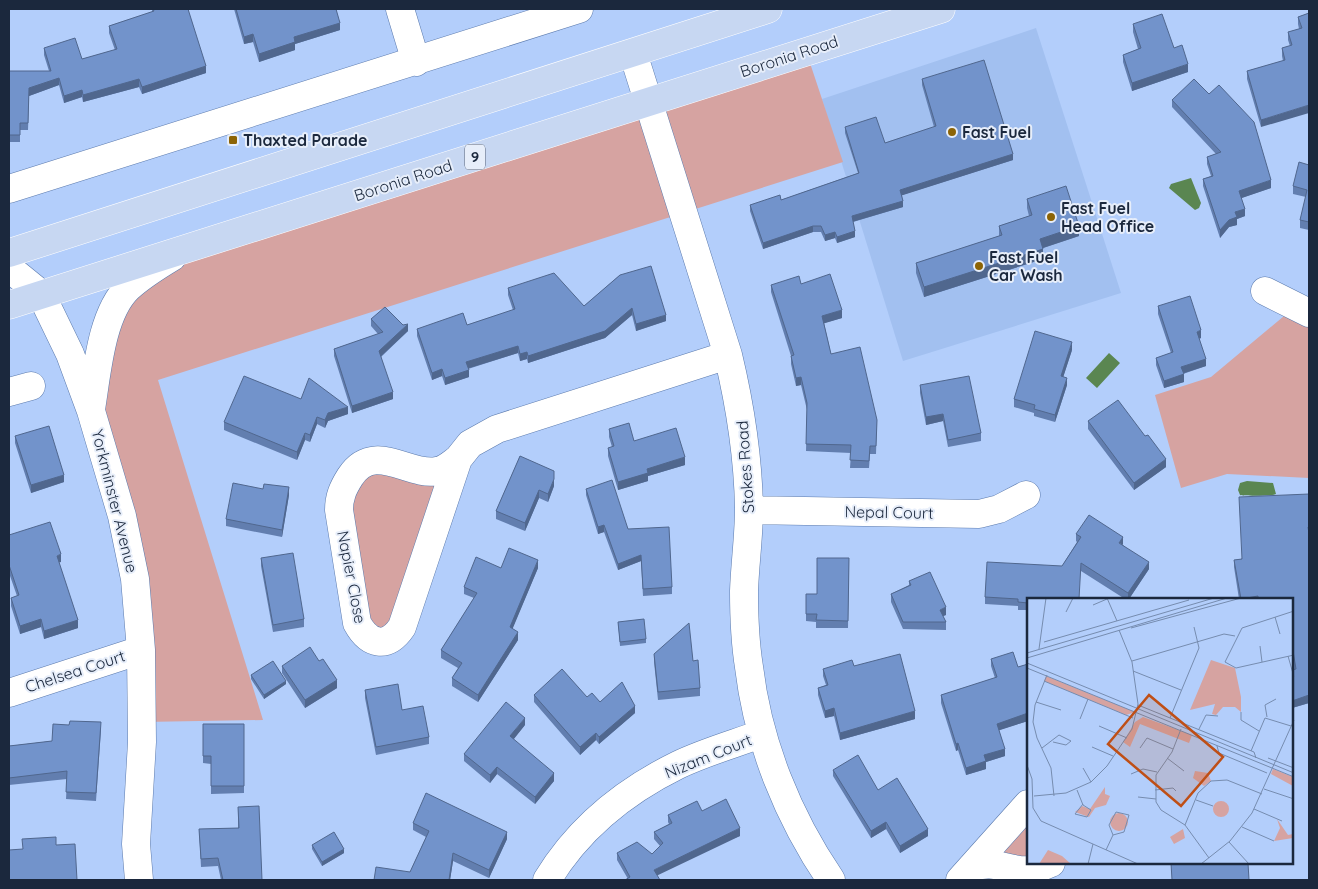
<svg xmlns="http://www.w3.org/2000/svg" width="1318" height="889" font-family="Quicksand,sans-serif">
	<rect width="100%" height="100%" fill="#b3cefb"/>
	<!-- built -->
	<path fill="#a2c0f0" d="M 1036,28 L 1121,293 L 903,361 L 822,99 Z"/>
	<!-- green -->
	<path fill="#d6a3a1" d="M 806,51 L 843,162 L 158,380 L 263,720 L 143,722 L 94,391 L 140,278 Z
		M 1296,306 L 1309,313 L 1309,478 L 1227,474 L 1181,488 L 1155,395 L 1211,377 Z
		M 363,465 L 443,469 L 405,618 L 373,641 L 339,510 Z
		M 1028,804 L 1028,863 L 1000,864 L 1007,825 Z"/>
	<!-- water -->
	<path fill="#5a8651" d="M 1191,178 L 1201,203 L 1199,208 L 1195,210 L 1169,188 L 1171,184 Z
		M 1109,353 L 1120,363 L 1097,388 L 1086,378 Z
		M 1247,481 L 1273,483 L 1276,494 C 1273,496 1245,496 1240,495 L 1238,490 L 1240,483 Z"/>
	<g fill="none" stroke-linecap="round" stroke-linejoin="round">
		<defs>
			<path id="minor" d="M 400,9 L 416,62
				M 633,53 L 728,355 C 740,405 748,456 749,508 C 749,536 745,563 744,591 C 744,616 745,642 749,667 C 758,743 788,817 831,880
				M 9,189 L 579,9
				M 9,268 L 41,294 L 70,354 L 91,411 L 122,516 L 135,579 L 141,650 L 142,742 L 136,844 L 139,880
				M 1265,291 L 1309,313
				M 9,392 L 31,386
				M 91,409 C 97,373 101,314 128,288 C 141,276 157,266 172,257
				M 458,459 C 451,464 445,470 437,471 C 409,477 374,440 350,477 C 343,488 339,497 339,510 L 357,623 C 369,645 387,649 402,627 L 458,459 L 470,444 L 497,429 L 728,355
				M 749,510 L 979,514 L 999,509 L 1026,495
				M 9,693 L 141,650
				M 972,868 C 994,858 1010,873 1032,870 C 1038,869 1045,865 1051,863
				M 547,880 C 578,829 625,791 678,765 C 705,752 734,744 761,734
				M 960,880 L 1028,804"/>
			<path id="major" d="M 9,253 L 768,9
				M 9,305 L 941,9"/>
		</defs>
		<!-- minor casing -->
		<use href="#minor" stroke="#5b7aad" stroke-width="29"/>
		<!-- major casing -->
		<use href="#major" stroke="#fff" stroke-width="29"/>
		<!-- minor -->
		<use href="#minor" stroke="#fff" stroke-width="28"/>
		<!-- major -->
		<use href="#major" stroke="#c7d7f2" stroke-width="28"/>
	</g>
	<!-- wall -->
	<path fill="#627eaf" d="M 152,9 L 188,9 L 206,73 L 142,94 L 139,87 L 83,102 L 82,97 L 64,103 L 59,85 L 29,96 L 28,130 L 20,130 L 20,142 L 9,142 L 9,71 L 49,71 L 44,55 L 44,48 L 82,59 L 115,50 L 109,33 L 109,26 L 152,12 Z
		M 234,9 L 336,9 L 340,30 L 295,44 L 295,50 L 259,62 L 253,42 L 244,44 Z
		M 1309,13 L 1261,127 L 1247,79 L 1247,71 L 1283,61 L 1282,56 L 1282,48 L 1290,46 L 1288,40 L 1288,32 L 1299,29 L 1298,24 L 1298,17 Z
		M 1133,24 L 1188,72 L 1132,91 L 1123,62 L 1123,55 L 1138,49 L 1133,32 Z
		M 922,79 L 1013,160 L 902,195 L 903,207 L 853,222 L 855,237 L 837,243 L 835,238 L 825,241 L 821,232 L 813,232 L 763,249 L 750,211 L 750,205 L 781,200 L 858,173 L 845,133 L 845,127 L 885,143 L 934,127 L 922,85 Z
		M 1172,100 L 1271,188 L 1241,198 L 1245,216 L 1237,219 L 1237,225 L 1229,227 L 1220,238 L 1203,186 L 1203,179 L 1211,176 L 1207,164 L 1207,157 L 1216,154 L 1172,107 Z
		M 1309,165 L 1309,230 L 1300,228 L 1300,220 L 1306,197 L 1293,194 L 1293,186 Z
		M 1027,199 L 1079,236 L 1043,248 L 1043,259 L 924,297 L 916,273 L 916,263 L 999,236 L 999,226 L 1029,216 L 1027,208 Z
		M 620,275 L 666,321 L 636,331 L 632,315 L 605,338 L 528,363 L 527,359 L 520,361 L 518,353 L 468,369 L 469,377 L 445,385 L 442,376 L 432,380 L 417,336 L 417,329 L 467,325 L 513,310 L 508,295 L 508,288 L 584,306 Z
		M 801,284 L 842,318 L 824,323 L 831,354 L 877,420 L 876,454 L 870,454 L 869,468 L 850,468 L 851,453 L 806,451 L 807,410 L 801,385 L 796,386 L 791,364 L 791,356 L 771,292 L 771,285 Z
		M 1158,306 L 1201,338 L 1199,339 L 1206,366 L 1183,374 L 1184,382 L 1164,388 L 1156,365 L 1156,358 L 1171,353 L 1158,314 Z
		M 371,319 L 408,331 L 381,357 L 393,399 L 352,413 L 334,356 L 334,349 L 378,334 L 371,326 Z
		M 1072,350 L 1063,377 L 1067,385 L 1055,422 L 1034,416 L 1034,413 L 1014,407 L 1014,399 Z
		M 920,385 L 981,433 L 981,441 L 948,447 L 943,421 L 926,425 L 920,393 Z
		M 301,399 L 348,414 L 328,421 L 325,428 L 317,424 L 310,442 L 305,440 L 297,460 L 224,430 L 224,422 Z
		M 1088,421 L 1145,436 L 1166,467 L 1134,490 L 1088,429 Z
		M 609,429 L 634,441 L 685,465 L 648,476 L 648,481 L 618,490 L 608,456 L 608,448 L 612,447 L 609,437 Z
		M 15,436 L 64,482 L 31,493 L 15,443 Z
		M 520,456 L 554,486 L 548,502 L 539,498 L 525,531 L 496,519 L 496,511 Z
		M 586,489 L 628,529 L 672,587 L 672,594 L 643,596 L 641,561 L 618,570 L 604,532 L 598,534 L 586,495 Z
		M 1309,494 L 1309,703 L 1292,708 L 1294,669 L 1292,653 L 1292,599 L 1239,599 L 1234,567 L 1234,560 L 1241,559 Z
		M 289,495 L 282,537 L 226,526 L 226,519 Z
		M 1076,534 L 1123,545 L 1149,569 L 1129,599 L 1125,599 L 1081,571 L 1028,599 L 1028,610 L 1018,610 L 1018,606 L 985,604 L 985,597 L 1062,566 L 1077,542 L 1076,541 Z
		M 9,535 L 61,562 L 59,562 L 78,628 L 44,639 L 41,627 L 20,634 L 11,606 L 11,598 L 17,596 L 9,573 Z
		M 261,558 L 304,619 L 304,627 L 273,632 L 261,566 Z
		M 849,558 L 848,628 L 816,628 L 816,622 L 806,621 L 806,594 L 817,594 Z
		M 501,568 L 538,568 L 512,629 L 518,640 L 478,702 L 452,686 L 452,678 L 458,668 L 441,658 L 441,650 L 474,598 L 464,594 L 464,587 Z
		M 909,581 L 946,615 L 943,616 L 946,622 L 946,630 L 903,629 L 891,602 L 891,594 L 909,585 Z
		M 618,622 L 646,639 L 646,643 L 620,646 Z
		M 654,654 L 693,661 L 700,688 L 700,696 L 658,700 L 654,662 Z
		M 991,659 L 1018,667 L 1028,664 L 1028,721 L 999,730 L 1005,756 L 986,762 L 986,769 L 966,775 L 958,750 L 956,751 L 941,703 L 941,695 L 995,678 L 991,666 Z
		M 319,661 L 337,688 L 305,708 L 282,673 L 282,666 Z
		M 854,666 L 915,719 L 840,740 L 834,716 L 825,718 L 818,695 L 818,688 L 826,685 L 823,676 L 823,669 Z
		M 251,675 L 286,684 L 264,699 L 251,679 Z
		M 365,690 L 402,710 L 429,737 L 429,744 L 376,755 L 365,698 Z
		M 534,695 L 587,697 L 600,702 L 635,713 L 599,744 L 596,740 L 580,755 L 534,702 Z
		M 203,724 L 244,724 L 244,793 L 211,794 L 211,764 L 203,763 Z
		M 525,725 L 513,739 L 554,781 L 535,804 L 497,774 L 490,783 L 464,761 L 464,754 Z
		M 101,730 L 96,801 L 66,799 L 67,779 L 9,785 L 9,746 L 52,741 Z
		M 833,770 L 928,836 L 900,853 L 886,829 L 871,838 L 833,776 Z
		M 238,807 L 262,880 L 221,880 L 218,866 L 201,867 L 199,829 L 238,828 Z
		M 702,811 L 740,836 L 628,879 L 617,860 L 617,853 L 652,854 L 660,846 L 654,839 L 654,832 L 669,824 L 668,822 L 668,815 Z
		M 413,823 L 507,839 L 489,878 L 453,861 L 450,880 L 374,880 L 410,872 L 426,837 L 413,830 Z
		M 312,845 L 344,853 L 322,866 L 312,849 Z"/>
	<!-- shaded-wall -->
	<path fill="#50678e" d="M 340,23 L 340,30 L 295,44 L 295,50 L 259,62 L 259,54 L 294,37 Z
		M 253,34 L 253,42 L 244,44 L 244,37 Z
		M 1188,64 L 1188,72 L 1132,91 L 1132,83 Z
		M 206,66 L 206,73 L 142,94 L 142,87 Z
		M 59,78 L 59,85 L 29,96 L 28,130 L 29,88 Z
		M 139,79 L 139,87 L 83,102 L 83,95 Z
		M 82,90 L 82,97 L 64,103 L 64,96 Z
		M 1309,105 L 1309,113 L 1261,127 L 1261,120 Z
		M 1013,154 L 1013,160 L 900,196 L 900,190 Z
		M 1271,180 L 1271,188 L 1239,199 L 1239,191 Z
		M 903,201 L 903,207 L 852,222 L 852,216 Z
		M 1245,209 L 1245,216 L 1237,219 L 1237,225 L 1229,227 L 1220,238 L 1220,230 L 1235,212 Z
		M 813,226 L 813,232 L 763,249 L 763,243 Z
		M 1079,226 L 1079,236 L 1040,249 L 1040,239 Z
		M 855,231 L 855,237 L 837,243 L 837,237 Z
		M 835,232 L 835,238 L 825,241 L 825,235 Z
		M 1043,249 L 1043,259 L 924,297 L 924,287 Z
		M 632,308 L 632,315 L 605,338 L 528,363 L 528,356 Z
		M 842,310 L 842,318 L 822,324 L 822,316 Z
		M 666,315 L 666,321 L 636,331 L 636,324 Z
		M 408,324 L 408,331 L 379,358 L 379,351 Z
		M 1201,330 L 1201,338 L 1197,339 L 1197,332 Z
		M 1072,342 L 1072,350 L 1061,384 L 1061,376 Z
		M 518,346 L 518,353 L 466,369 L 466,362 Z
		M 527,352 L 527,359 L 520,361 L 520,354 Z
		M 1206,359 L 1206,366 L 1181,374 L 1181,367 Z
		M 442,369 L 442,376 L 432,380 L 432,373 Z
		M 469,370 L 469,377 L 445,385 L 445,378 Z
		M 1184,374 L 1184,382 L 1164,388 L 1164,381 Z
		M 801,377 L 801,385 L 796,386 L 796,378 Z
		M 1067,378 L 1067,385 L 1055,422 L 1055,415 Z
		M 393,392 L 393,399 L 352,413 L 352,406 Z
		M 348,407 L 348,414 L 328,421 L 325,428 L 325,420 L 328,413 Z
		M 943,414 L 943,421 L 926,425 L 926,417 Z
		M 317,417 L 317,424 L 310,442 L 310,435 Z
		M 305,433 L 305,440 L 297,460 L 297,452 Z
		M 685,457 L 685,465 L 648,476 L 648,481 L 618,490 L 618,482 L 647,469 Z
		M 1166,459 L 1166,467 L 1134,490 L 1134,483 Z
		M 64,475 L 64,482 L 31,493 L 31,485 Z
		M 554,479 L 554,486 L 548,502 L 548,494 Z
		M 289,487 L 289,495 L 282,537 L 282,530 Z
		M 539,490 L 539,498 L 525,531 L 525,523 Z
		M 604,525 L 604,532 L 598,534 L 598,527 Z
		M 1123,537 L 1123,545 L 1119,543 Z
		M 61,554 L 61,562 L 57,563 L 57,556 Z
		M 641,555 L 641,561 L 618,570 L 618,564 Z
		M 538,560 L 538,568 L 510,635 L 510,627 Z
		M 1149,562 L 1149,569 L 1129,599 L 1128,599 L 1128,593 Z
		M 946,607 L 946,615 L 940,617 L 940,610 Z
		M 41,619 L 41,627 L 20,634 L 20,626 Z
		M 78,620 L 78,628 L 44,639 L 44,631 Z
		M 518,632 L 518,640 L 478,702 L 478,695 Z
		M 337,680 L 337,688 L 305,708 L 305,700 Z
		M 286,681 L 286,684 L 264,699 L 264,695 Z
		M 1309,695 L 1309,703 L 1292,708 L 1292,701 Z
		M 635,706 L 635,713 L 599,744 L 599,737 Z
		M 834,708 L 834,716 L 825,718 L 825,711 Z
		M 915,711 L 915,719 L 840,740 L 840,733 Z
		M 1028,713 L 1028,721 L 997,731 L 997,724 Z
		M 525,718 L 525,725 L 510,744 L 510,736 Z
		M 596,733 L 596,740 L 580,755 L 580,747 Z
		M 958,743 L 958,750 L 956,751 L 956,744 Z
		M 1005,749 L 1005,756 L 986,762 L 986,769 L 966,775 L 966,768 L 984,755 Z
		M 497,767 L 497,774 L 490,783 L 490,775 Z
		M 554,773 L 554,781 L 535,804 L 535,797 Z
		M 886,822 L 886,829 L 871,838 L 871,831 Z
		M 740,828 L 740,836 L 654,877 L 654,870 Z
		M 928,829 L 928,836 L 900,853 L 900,846 Z
		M 507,832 L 507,839 L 489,878 L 489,870 Z
		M 344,849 L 344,853 L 322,866 L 322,862 Z
		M 453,853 L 453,861 L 450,880 L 449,880 Z"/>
	<!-- building -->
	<path fill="#7293cb" stroke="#50678e" d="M 153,9 L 188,9 L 206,66 L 142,87 L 139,79 L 83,95 L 82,90 L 64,96 L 59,78 L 29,88 L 28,123 L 20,123 L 20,135 L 9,135 L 9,71 L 51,71 L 44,48 L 75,38 L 82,59 L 117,49 L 109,26 L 154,11 Z
		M 236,9 L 336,9 L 340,23 L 294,37 L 295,42 L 259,54 L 253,34 L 244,37 Z
		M 1309,13 L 1309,105 L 1261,120 L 1247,71 L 1285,60 L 1282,48 L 1292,45 L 1288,32 L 1302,28 L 1298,17 Z
		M 1162,14 L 1174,48 L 1182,45 L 1188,64 L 1132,83 L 1123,55 L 1141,48 L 1133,24 Z
		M 984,60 L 1013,154 L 900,190 L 903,201 L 852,216 L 855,231 L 837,237 L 835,232 L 825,235 L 821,226 L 813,226 L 763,243 L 750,205 L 780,195 L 781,200 L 859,173 L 845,127 L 876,117 L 885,143 L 936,126 L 922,79 Z
		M 1194,79 L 1209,94 L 1219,85 L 1254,122 L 1271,180 L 1239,191 L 1245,209 L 1235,212 L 1237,217 L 1229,220 L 1220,230 L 1203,179 L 1213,176 L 1207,157 L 1221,152 L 1172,100 Z
		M 1299,162 L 1309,165 L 1309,222 L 1300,220 L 1307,190 L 1293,186 Z
		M 1066,186 L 1079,226 L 1040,239 L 1043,249 L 924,287 L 916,263 L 1002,235 L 999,226 L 1032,215 L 1027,199 Z
		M 651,266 L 666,315 L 636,324 L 632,308 L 605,331 L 528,356 L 527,352 L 520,354 L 518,346 L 466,362 L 469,370 L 445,378 L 442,369 L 432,373 L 417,329 L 463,313 L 467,325 L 515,309 L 508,288 L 554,273 L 584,306 L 620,275 Z
		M 830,274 L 842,310 L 822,316 L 831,354 L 860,347 L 877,420 L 876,446 L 870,446 L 869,461 L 850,460 L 851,445 L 806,444 L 807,403 L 801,377 L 796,378 L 791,356 L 794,355 L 771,285 L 799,276 L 801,284 Z
		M 1190,296 L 1201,330 L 1197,332 L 1206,359 L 1181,367 L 1184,374 L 1164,381 L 1156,358 L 1173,352 L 1158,306 Z
		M 385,307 L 403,325 L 408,324 L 379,351 L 393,392 L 352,406 L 334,349 L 383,332 L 371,319 Z
		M 1035,331 L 1072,342 L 1061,376 L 1067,378 L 1055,415 L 1034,409 L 1035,405 L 1014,399 Z
		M 244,376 L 301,399 L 309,378 L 348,407 L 328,413 L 325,420 L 317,417 L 310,435 L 305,433 L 297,452 L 224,422 Z
		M 969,376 L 981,433 L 948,440 L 943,414 L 926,417 L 920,385 Z
		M 1118,400 L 1145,436 L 1148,435 L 1166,459 L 1134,483 L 1088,421 Z
		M 629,423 L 634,441 L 676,428 L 685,457 L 647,469 L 648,473 L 618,482 L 608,448 L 614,446 L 609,429 Z
		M 49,426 L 64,475 L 31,485 L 15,436 Z
		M 520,456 L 554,471 L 554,479 L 548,494 L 539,490 L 525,523 L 496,511 Z
		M 612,480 L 628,529 L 669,527 L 672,587 L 643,589 L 641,555 L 618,564 L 604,525 L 598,527 L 586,489 Z
		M 233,483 L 263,489 L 264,484 L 289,487 L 282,530 L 226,519 Z
		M 1309,494 L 1309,527 L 1308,527 L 1309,534 L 1309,695 L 1292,701 L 1292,670 L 1296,669 L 1292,645 L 1292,599 L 1258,599 L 1258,596 L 1241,599 L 1234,560 L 1242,559 L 1239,497 Z
		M 1089,515 L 1123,537 L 1119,543 L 1149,562 L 1128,593 L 1081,563 L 1079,599 L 1028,599 L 1028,603 L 1018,602 L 1018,599 L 985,597 L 987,562 L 1062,566 L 1081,537 L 1076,534 Z
		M 50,522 L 61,554 L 57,556 L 78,620 L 44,631 L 41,619 L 20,626 L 11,598 L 19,595 L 9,565 L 9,535 Z
		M 509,548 L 538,560 L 510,627 L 518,632 L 478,695 L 452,678 L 462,663 L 441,650 L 477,593 L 464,587 L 476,557 L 501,568 Z
		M 293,553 L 304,619 L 273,625 L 261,558 Z
		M 817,558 L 849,558 L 848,621 L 816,620 L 817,614 L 806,614 L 806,594 L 817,594 Z
		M 930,572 L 946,607 L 940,610 L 946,622 L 903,622 L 891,594 L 911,585 L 909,581 Z
		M 644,619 L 646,639 L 620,642 L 618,622 Z
		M 689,623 L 693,661 L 698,660 L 700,688 L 658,692 L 654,654 Z
		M 310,647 L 319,661 L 323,659 L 337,680 L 305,700 L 282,666 Z
		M 1013,652 L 1018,667 L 1028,664 L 1028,713 L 997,724 L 1005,749 L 984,755 L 986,761 L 966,768 L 958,743 L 956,744 L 941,695 L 997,677 L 991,659 Z
		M 900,654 L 915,711 L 840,733 L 834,708 L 825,711 L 818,688 L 828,685 L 823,669 L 852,660 L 854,666 Z
		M 273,661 L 286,681 L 264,695 L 251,675 Z
		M 562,669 L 587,697 L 592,693 L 600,702 L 622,682 L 635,706 L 599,737 L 596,733 L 580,747 L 534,695 Z
		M 398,684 L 402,710 L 423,706 L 429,737 L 376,747 L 365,690 Z
		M 506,702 L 525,718 L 510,736 L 554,773 L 535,797 L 497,767 L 490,775 L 464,754 Z
		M 70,721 L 101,722 L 96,793 L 66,792 L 67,771 L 9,778 L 9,746 L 52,741 L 53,724 L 69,725 Z
		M 203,724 L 244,724 L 244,786 L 211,786 L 211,756 L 203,756 Z
		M 858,755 L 878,790 L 897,778 L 928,829 L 900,846 L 886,822 L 871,831 L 833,770 Z
		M 426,793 L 507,832 L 489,870 L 453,853 L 449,880 L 374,880 L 376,867 L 410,872 L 429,831 L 413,823 Z
		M 726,799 L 740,828 L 654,870 L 660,880 L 625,880 L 630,877 L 617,853 L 637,842 L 652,854 L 663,843 L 654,832 L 672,823 L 668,815 L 697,801 L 702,811 Z
		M 259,806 L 262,880 L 223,880 L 218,858 L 201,859 L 199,829 L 239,828 L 238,807 Z
		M 334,832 L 344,849 L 322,862 L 312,845 Z
		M 56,837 L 56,845 L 75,844 L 77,880 L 9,880 L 9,850 L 23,849 L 22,839 Z
		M 1171,863 L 1248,863 L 1249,880 L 1172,880 Z"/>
	<!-- markers -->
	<g fill="#8c6406" stroke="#e7eefa" stroke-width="2">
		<circle cx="952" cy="132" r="5"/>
		<rect x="228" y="135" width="10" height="10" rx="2.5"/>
		<circle cx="1051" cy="217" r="5"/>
		<circle cx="979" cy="266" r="5"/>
	</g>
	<g text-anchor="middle" stroke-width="4" stroke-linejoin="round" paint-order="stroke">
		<!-- shield labels -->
		<rect fill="#e7eefa" stroke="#586376" stroke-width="1" x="465" y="144.5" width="20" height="25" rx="4"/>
		<g font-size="15" font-weight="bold" fill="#1b283d">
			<text x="475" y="162">9</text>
		</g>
		<!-- street labels -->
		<g font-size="16" fill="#1b283d" stroke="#e7eefa">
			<text transform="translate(789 56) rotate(-18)" y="6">Boronia Road</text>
			<text transform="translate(403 180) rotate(-18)" y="6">Boronia Road</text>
			<text transform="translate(745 467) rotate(-94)" y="6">Stokes Road</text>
			<text transform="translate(115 501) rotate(76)" y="6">Yorkminster Avenue</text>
			<text transform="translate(889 512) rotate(1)" y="6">Nepal Court</text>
			<text transform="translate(352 577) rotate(79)" y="6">Napier Close</text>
			<text transform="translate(75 671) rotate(-18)" y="6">Chelsea Court</text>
			<text transform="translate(708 756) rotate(-22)" y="6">Nizam Court</text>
		</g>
		<!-- poi labels -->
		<g font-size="16" font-weight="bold" fill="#1b283d" stroke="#e7eefa" text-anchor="start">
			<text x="962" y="138">Fast Fuel</text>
			<text x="243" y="146">Thaxted Parade</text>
			<text x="1061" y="214">Fast Fuel<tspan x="1061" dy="18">Head Office</tspan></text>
			<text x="989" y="263">Fast Fuel<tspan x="989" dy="18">Car Wash</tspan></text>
		</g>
	</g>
	<!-- overview -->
	<g transform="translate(1027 598)">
		<rect width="266" height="266" fill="#b3cefb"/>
		<path d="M 184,62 L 208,70 L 214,99 L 214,114 L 208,109 L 196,109 L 189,117 L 185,116 L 188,106 L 163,112 ZM 19,78 L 108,114 L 99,117 L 17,83 ZM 116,119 L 165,137 L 162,145 L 113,126 L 103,149 L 96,144 L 108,124 ZM 246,171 L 266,179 L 266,188 L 244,176 ZM 168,173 L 181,175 L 184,183 L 177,188 L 166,180 ZM 78,189 L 78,196 L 83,198 L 79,207 L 68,210 L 62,219 L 48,214 L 55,208 L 63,211 ZM186 211a8 8 0 1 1 16 0a8 8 0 1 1-16 0ZM83 224a9 9 0 1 1 18 0a9 9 0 1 1-18 0ZM 250,221 L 261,237 L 266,236 L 266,240 L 247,243 L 253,230 ZM 156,231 L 158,240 L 147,246 L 143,239 ZM 21,252 L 35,258 L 44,266 L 12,266 Z" fill="#d6a3a1"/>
		<path fill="none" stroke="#768caf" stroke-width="1" d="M 80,0 L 90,23M 66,7 L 80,1M 267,13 L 215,30 L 198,64 L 209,70 L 267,57M 39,14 L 46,0M 248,19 L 253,36M 104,30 L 214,0M 17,44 L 162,2M 233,48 L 235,64M 12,51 L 19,0M 0,55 L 187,0M 261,58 L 267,79M 0,60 L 200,0M 105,63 L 197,36 L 208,38M 0,65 L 267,175M 0,70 L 267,179M 106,73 L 154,92M 20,77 L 8,107 L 6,124 L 10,140 L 24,170 L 27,198M 17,83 L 106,120M 9,104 L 34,112M 111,107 L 227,154 L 229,160M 214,114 L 214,122 L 232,133M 240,119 L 238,107 L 249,101M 143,120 L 172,50 L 167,29M 53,121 L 61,101M 72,128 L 100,140M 154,131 L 145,154 L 129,177 L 129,204 L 134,212 L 158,227 L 182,260M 172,131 L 179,117 L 191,118M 190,148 L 192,155 L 240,175M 65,149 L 86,158M 15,150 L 32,137 L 44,143 L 39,147 L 26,144M 113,150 L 120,140 L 146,151M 224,153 L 238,120 L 264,128M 140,160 L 157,173M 241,160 L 267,170M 0,167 L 5,181 L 6,210 L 14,223 L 111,266M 56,170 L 64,184M 104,176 L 116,171 L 130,174M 237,191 L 267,201M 50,192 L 56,207 L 64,212 L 60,219 L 48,216 L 56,206M 128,192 L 146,190 L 149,193M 7,198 L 39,195 L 64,184 L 80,168 L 105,131 L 111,106 L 105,64 L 92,32M 111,199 L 129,201M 169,202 L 186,208M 227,211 L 255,223M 158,227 L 171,195 L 184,183 L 200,182 L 235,196M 215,229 L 247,243M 202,244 L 222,266M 79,252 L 86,237 L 82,227 L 89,214 L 102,217 L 97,234 L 86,237M 61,266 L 66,246M 174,266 L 203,243 L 225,215 L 267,122M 235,266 L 264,266"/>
		<path fill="#bf4f16" fill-opacity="0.15" stroke="#bf4f16" stroke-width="2.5" d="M 122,97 L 196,159 L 154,208 L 81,146 Z"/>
		<rect width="266" height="266" fill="none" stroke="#1b283d" stroke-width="2.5"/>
	</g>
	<!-- border -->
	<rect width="1318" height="889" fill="none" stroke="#1b283d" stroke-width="20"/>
</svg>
